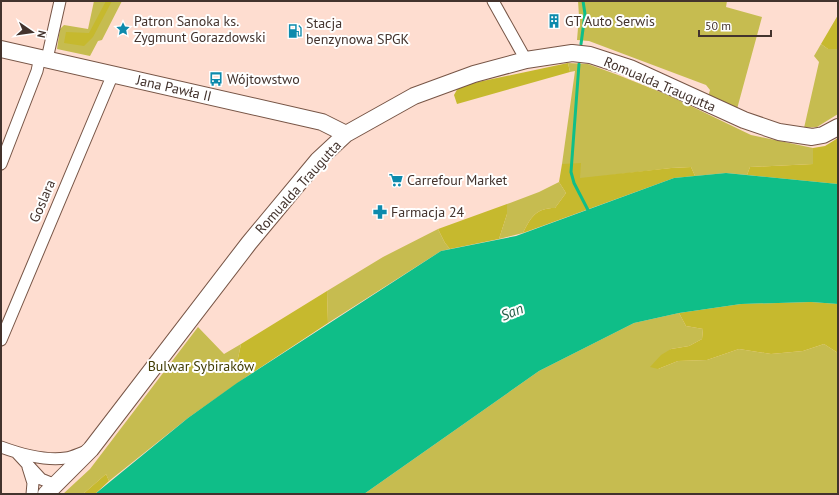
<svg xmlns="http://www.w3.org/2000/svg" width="839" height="495" font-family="'PT Sans',sans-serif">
	<rect width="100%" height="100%" fill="#feddd0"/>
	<!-- green -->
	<path fill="#c6bc50" d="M 94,1 L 122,1 L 102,40 L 98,41 L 90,56 L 57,49 L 60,29 L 64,25 L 88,29 Z
		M 578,1 L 727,1 L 726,7 L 762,17 L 737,109 L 708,97 L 710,90 L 706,85 L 589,41 L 577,40 L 579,16 Z
		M 821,44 L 828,49 L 838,49 L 838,114 L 817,127 L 804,128 L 819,62 L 814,56 Z
		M 568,63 L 588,64 L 618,75 L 668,95 L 751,135 L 813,148 L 813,164 L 750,167 L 747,175 L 726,173 L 695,176 L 691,167 L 671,168 L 580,179 L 562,164 L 575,71 L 570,72 Z
		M 559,182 L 566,193 L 555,208 C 536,208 531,217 523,233 L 499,239 L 507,214 L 507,204 L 539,192 Z
		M 438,229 L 445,243 L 450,249 L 441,251 L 328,323 L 327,291 L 383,257 Z
		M 679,313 L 686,326 L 703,329 L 702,339 L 689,346 L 671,349 L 658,369 L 678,361 L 707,360 L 739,349 L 771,354 L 803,351 L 824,344 L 838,353 L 838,494 L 364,494 L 539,371 L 634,323 Z
		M 198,327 L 224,354 L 241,344 L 237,363 L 252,373 L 188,418 L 109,481 L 106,474 L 83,494 L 63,494 L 90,469 Z"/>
	<!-- forest -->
	<path fill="#c6b92e" d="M 106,1 L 112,1 L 93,37 L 84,46 L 64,43 L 66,32 L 89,33 Z
		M 838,15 L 838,49 L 828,49 L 821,44 Z
		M 568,63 L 570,72 L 457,104 L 454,95 L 459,86 Z
		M 838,138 L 838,184 L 747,175 L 750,167 L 813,164 L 813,148 L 825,146 Z
		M 581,163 L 580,178 L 671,168 L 691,167 L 695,176 L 674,178 L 523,233 C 531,217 536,208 555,208 L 566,193 L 559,182 L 562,164 Z
		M 507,204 L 507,214 L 499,239 L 450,249 L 445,243 L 438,229 Z
		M 327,291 L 328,323 L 252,373 L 237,363 L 241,344 Z
		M 811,302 L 838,304 L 838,353 L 824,344 L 803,351 L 771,354 L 739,349 L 707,360 L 678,361 L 658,369 L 650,367 L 661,355 L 671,349 L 689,346 L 702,339 L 703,329 L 686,326 L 679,313 L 741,304 Z
		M 106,474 L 109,481 L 95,494 L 83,494 Z"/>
	<!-- water -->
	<path fill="#0fbe88" d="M 726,173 L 838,184 L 838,304 L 811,302 L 741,304 L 679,313 L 634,323 L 539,371 L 364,494 L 95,494 L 188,418 L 237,383 L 441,251 L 516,236 L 674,178 Z"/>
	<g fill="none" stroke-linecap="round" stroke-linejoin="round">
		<!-- stream -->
		<path stroke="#0fbe88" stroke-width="3" d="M 581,44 L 585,14 L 583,1
			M 579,64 L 571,172 L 574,183 L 589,212"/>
		<defs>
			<path id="street" d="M 493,1 L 526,60
				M 47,59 L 60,1
				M 1,164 L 37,71 L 40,57
				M 1,340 L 113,74
				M 1,447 C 20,454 45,461 66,458 C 73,457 80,453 87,451
				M 17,453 L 41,479 L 56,485
				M 28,467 L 33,483 L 32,494"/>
			<path id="secondary" d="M 1,49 L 322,122 L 346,134
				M 46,494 L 91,449 L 249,243 L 318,160 L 346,134 L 414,96 L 474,74 L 526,60 L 572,53 L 590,55 L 630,68 L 744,120 L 779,132 L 812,137 L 823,135 L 838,127"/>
		</defs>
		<!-- street casing -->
		<use href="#street" stroke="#775546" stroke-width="13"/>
		<!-- secondary casing -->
		<use href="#secondary" stroke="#775546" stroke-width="18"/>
		<!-- street -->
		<use href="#street" stroke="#fff" stroke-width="11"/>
		<!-- secondary -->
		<use href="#secondary" stroke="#fff" stroke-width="16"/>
	</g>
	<!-- icons -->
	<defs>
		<symbol id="building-bare" viewBox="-9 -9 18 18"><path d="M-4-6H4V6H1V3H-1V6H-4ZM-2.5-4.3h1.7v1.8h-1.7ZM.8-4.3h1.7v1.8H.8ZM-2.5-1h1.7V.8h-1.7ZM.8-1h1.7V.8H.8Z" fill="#0d8aac" stroke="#fff" stroke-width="2.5" paint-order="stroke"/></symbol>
		<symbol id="sight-bare" viewBox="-9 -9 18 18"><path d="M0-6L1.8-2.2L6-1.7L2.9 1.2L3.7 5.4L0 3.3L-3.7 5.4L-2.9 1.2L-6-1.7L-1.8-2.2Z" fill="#0d8aac" stroke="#fff" stroke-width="2.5" paint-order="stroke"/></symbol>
		<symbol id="fuel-bare" viewBox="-9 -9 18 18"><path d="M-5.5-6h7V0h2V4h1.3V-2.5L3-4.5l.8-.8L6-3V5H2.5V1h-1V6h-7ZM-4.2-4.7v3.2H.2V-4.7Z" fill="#0d8aac" stroke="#fff" stroke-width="2.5" paint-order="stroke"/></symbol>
		<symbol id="bus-bare" viewBox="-9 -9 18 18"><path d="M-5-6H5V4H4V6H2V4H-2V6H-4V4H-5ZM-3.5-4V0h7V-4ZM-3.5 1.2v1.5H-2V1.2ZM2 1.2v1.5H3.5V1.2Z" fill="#0d8aac" stroke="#fff" stroke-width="2.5" paint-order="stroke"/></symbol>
		<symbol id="supermarket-bare" viewBox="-9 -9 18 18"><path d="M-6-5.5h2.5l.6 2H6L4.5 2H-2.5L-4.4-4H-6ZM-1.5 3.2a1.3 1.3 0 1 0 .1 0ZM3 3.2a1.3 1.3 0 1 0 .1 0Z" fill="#0d8aac" stroke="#fff" stroke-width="2.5" paint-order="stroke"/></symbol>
		<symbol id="pharmacy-bare" viewBox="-9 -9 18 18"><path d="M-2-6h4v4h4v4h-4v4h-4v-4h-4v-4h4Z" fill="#0d8aac" stroke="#fff" stroke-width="2.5" paint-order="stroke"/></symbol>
	</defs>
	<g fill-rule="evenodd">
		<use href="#building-bare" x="544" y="11" width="20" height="20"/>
		<use href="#sight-bare" x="113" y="19" width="20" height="20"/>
		<use href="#fuel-bare" x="285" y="21" width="20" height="20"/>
		<use href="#bus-bare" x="206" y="69" width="20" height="20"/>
		<use href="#supermarket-bare" x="386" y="170" width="20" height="20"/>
		<use href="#pharmacy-bare" x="370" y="202" width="20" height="20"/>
	</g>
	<g text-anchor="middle" stroke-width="4" stroke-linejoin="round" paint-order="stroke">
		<!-- poi labels -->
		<g font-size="14" fill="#43332d" stroke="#fff" text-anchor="start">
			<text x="134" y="26">Patron Sanoka ks.<tspan x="134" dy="16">Zygmunt Gorazdowski</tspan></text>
			<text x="565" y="26">GT Auto Serwis</text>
			<text x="306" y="28">Stacja<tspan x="306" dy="16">benzynowa SPGK</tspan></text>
			<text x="227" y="84">Wójtowstwo</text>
			<text x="407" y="185">Carrefour Market</text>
			<text x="391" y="217">Farmacja 24</text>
		</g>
		<!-- street labels -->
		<g font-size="14" fill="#43332d" stroke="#fff">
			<text transform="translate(660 84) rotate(23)" y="5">Romualda Traugutta</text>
			<text transform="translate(174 88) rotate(13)" y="5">Jana Pawła II</text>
			<text transform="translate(298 187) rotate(-48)" y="5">Romualda Traugutta</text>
			<text transform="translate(42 201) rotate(-67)" y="5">Goslara</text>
		</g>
		<!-- park labels -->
		<g font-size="14" fill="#423d04" stroke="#fff">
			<text x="201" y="371">Bulwar Sybiraków</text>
		</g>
		<!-- water labels -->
		<g font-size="15" font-style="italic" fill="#255e47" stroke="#fff">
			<text transform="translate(512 312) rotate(-22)" y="5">San</text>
		</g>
	</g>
	<!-- border -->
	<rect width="839" height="495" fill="none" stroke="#43332d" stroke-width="4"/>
	<!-- north arrow -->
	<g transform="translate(32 32) rotate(103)" stroke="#ffffff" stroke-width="3" paint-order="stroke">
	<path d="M0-3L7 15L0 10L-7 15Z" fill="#43332d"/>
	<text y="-6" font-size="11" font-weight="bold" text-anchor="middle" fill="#43332d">N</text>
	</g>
	<!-- scale -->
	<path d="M699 30v6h72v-6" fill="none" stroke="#43332d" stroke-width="2"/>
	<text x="705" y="30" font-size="12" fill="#43332d" stroke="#ffffff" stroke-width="3" paint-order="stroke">50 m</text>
</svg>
